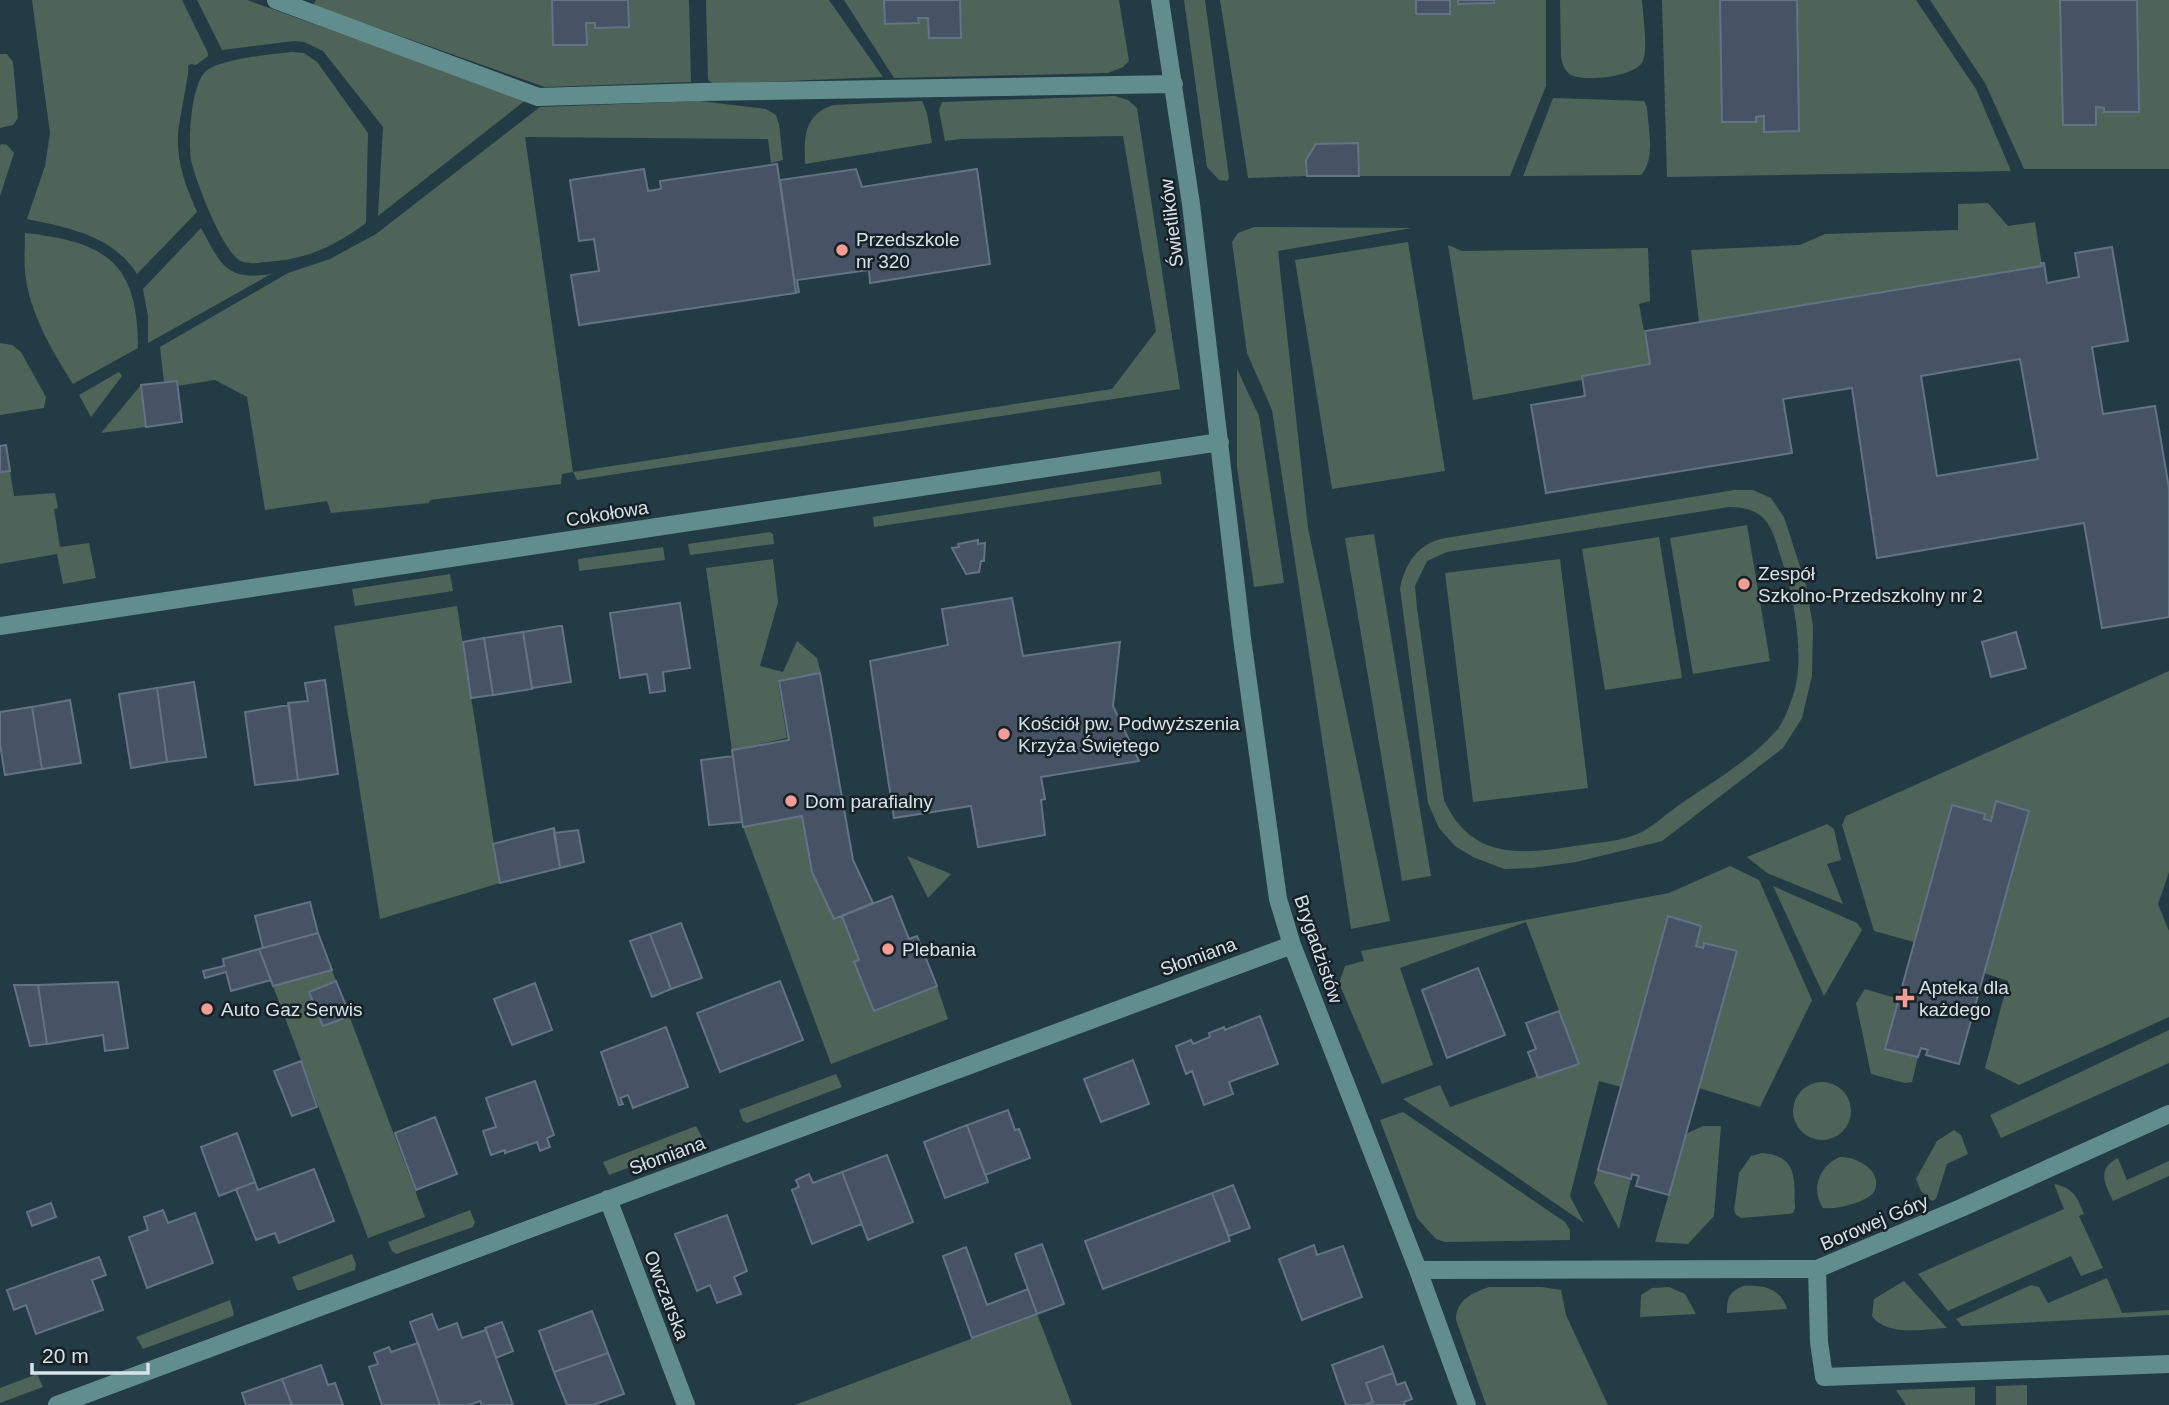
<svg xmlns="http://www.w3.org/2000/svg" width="2169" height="1405" font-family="Helvetica,sans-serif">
	<rect width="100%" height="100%" fill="#233b45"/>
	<!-- green -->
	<path fill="#4e6458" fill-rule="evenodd" d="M 32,0 L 182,0 L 208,53 L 208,56 L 196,65 L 191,64 L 188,66 C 190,73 178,123 178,137 C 177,164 186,187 197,212 L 137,274 C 112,235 69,228 27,219 L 45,166 L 50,133 Z
		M 197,0 L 247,0 L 526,100 L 378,216 L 383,127 L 323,51 L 304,42 L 295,41 L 222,50 Z
		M 316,0 L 552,0 L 554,45 L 587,44 L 586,23 L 595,23 L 596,28 L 628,27 L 628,0 L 689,0 L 691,82 L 545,87 L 313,5 Z
		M 706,0 L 829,0 L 883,77 L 714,84 L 708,80 Z
		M 844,0 L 884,0 L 885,24 L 918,23 L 918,18 L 928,18 L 929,38 L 961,37 L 960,0 L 1119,0 L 1129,61 L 1123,67 L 1108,73 L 894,78 Z
		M 1184,0 L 1205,0 L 1229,178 L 1227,181 L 1219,180 L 1207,167 Z
		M 1220,0 L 1416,0 L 1417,14 L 1450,14 L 1450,0 L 1546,0 L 1546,86 L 1510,176 L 1359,176 L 1357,143 L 1316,144 L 1306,160 L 1307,176 L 1248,178 Z
		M 1560,0 L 1642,0 C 1643,15 1648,48 1643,61 C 1636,77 1585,82 1571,75 C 1564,71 1562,63 1561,56 Z
		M 1662,0 L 1720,0 L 1722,122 L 1756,122 L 1756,117 L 1764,116 L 1765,132 L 1799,131 L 1797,0 L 1916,0 L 1976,89 L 2011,171 L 1667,177 Z
		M 1930,0 L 2060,0 L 2063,125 L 2096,107 L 2104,108 L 2105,112 L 2139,111 L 2137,0 L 2169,0 L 2169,169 L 2024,169 L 1985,83 Z
		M 293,52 L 304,53 L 317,62 L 368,133 L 366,223 C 333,247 306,260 264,262 C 258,263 250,264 243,262 C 224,257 195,179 191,160 C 188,140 191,86 205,72 C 218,59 273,54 293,52 Z
		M 0,54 L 7,54 L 13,62 L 18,118 L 13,125 L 0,128 Z
		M 1115,96 L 1128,100 L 1137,108 L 1180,389 L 577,480 L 573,472 L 562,474 L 561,484 L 430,500 L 429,503 L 331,513 L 327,501 L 265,510 L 247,397 L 215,380 L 177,386 L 176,381 L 164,382 L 160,347 L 288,273 L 330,259 L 376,234 L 540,107 L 700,101 L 766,109 L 776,115 L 779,124 L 783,160 L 771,163 L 768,139 L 525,137 L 573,472 L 1112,389 L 1156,331 L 1123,136 L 960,139 L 945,141 L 939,110 L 942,102 Z
		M 1553,98 L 1644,101 L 1647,107 C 1648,128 1656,159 1641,175 L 1523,176 Z
		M 922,101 L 927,113 L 932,143 L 805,164 C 804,137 804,115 833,105 Z
		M 2,144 L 7,145 L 14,153 L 0,196 L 0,145 Z
		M 1988,203 L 2008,226 L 2035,222 L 2042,266 L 1699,322 L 1691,250 L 1800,245 L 1825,234 L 1958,230 L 1958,204 Z
		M 1254,227 L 1412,228 L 1278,251 L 1308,528 L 1390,921 L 1351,929 L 1272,410 L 1247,353 L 1232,242 L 1238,233 Z
		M 201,228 C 221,264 225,281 271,274 L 148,343 L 148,316 L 143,289 Z
		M 25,233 C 106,242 138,262 138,348 L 73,384 C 52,351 29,312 25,272 C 24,259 25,246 25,233 Z
		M 1408,242 L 1445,471 L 1332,489 L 1295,260 Z
		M 1448,245 L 1462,251 L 1648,248 L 1650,301 L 1639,304 L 1650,364 L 1582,376 L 1582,380 L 1473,400 Z
		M 0,343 L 12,345 L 21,352 L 46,397 L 44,408 L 0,415 Z
		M 1237,369 L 1259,416 L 1284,583 L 1254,587 L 1237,467 Z
		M 119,372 L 122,376 L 91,417 L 79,395 Z
		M 141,385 L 146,427 L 101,433 Z
		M 10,471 L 14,496 L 55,493 L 58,508 L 54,509 L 60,547 L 89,543 L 96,578 L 63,584 L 57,554 L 0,564 L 0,472 Z
		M 1160,471 L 1162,484 L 874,527 L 873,517 Z
		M 1734,490 L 1753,490 L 1771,498 L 1784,517 L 1806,585 L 1813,626 L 1812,676 L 1802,718 L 1783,748 L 1662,841 L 1576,862 L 1532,868 L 1504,869 L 1473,857 L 1455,846 L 1439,828 L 1428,803 L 1400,588 C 1405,565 1416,546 1440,539 ZM 1729,507 C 1768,507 1772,528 1782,561 C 1794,598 1807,664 1791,701 C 1788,710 1783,723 1777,730 C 1749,762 1710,783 1676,807 C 1661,818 1650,830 1632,836 C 1614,842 1593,843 1575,846 C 1519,855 1471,859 1444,800 L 1417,608 L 1415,586 L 1427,561 L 1447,552 Z
		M 1747,525 L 1770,661 L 1693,674 L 1670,538 Z
		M 770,532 L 773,534 L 774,544 L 690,555 L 688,544 Z
		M 1374,534 L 1431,876 L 1402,881 L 1345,538 Z
		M 1659,537 L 1682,678 L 1605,690 L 1582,549 Z
		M 663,547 L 665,560 L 579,571 L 578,559 Z
		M 773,559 L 778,602 L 760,666 L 783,672 L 797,641 L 817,658 L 821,674 L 778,682 L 787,738 L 732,750 L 706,568 Z
		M 1560,559 L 1588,788 L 1473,802 L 1445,573 Z
		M 450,574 L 453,591 L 355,606 L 352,589 Z
		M 457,606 L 500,883 L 380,919 L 334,626 Z
		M 2169,671 L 2169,872 L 2158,904 L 2169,931 L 2169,1017 L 2019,1085 L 1985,1068 L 2008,981 L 1984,973 L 2029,811 L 1996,801 L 1991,821 L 1984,819 L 1985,814 L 1952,806 L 1914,942 L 1874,931 L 1842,825 L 1846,816 Z
		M 802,816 L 812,872 L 834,918 L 842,916 L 859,960 L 854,962 L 874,1011 L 937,986 L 948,1019 L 831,1064 L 743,827 Z
		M 1827,824 L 1834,829 L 1841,860 L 1827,864 L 1843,904 L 1767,873 L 1747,857 Z
		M 907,856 L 951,874 L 928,898 Z
		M 1730,866 L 1759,880 L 1812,1000 L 1760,1107 L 1699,1088 L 1737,952 L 1704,943 L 1703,948 L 1696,946 L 1701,926 L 1668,917 L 1621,1087 L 1599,1081 L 1570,1196 L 1584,1223 L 1403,1099 L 1440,1085 L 1450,1107 L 1537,1076 L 1538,1078 L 1579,1064 L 1526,922 L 1400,968 L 1433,1065 L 1382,1084 L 1339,983 L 1345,966 L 1364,961 L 1361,951 L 1669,893 Z
		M 1773,886 L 1857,923 L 1862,930 L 1824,996 Z
		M 318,933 L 425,1217 L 368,1238 L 259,949 Z
		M 1865,989 L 1899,999 L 1885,1048 L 1918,1057 L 1912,1082 L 1905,1083 L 1871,1074 L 1856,1003 Z
		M 2169,1030 L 2169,1063 L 2001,1138 L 1990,1115 Z
		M 836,1074 L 842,1087 L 747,1123 L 743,1121 L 739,1110 Z
		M1793 1111a29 29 0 1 1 58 0a29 29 0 1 1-58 0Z
		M 1403,1112 L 1565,1222 L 1570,1230 L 1570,1240 L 1445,1242 L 1436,1239 L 1417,1218 L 1380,1120 Z
		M 696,1126 L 702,1137 L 699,1141 L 609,1175 L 603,1162 Z
		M 1703,1126 L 1721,1126 L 1714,1216 L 1688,1244 L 1655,1242 L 1686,1134 Z
		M 1954,1130 L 1961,1135 L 1968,1154 L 1947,1164 L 1936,1199 L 1932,1201 L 1921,1191 L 1916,1179 L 1937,1141 Z
		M 1762,1153 C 1798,1156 1794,1178 1795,1208 L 1793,1213 L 1788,1214 L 1741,1218 L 1736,1215 L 1734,1210 L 1739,1173 L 1751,1156 Z
		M 1840,1157 C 1857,1157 1882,1170 1875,1190 C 1870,1202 1835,1210 1823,1208 C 1810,1189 1820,1165 1840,1157 Z
		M 2118,1158 L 2127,1180 L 2169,1161 L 2169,1176 L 2113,1201 C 2105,1184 2096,1169 2118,1158 Z
		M 1598,1170 L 1631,1179 L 1619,1229 L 1594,1183 Z
		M 2054,1184 C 2073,1188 2077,1196 2084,1214 L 2079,1216 L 2103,1268 L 2081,1276 L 2071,1256 L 1948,1311 L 1918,1274 L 2064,1209 Z
		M 470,1210 L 475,1222 L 473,1227 L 396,1254 L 392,1251 L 388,1242 Z
		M 352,1254 L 356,1264 L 355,1270 L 301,1290 L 297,1290 L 292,1277 Z
		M 2107,1278 L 2122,1313 L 2169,1310 L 2169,1315 L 1962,1326 L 1956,1319 L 2031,1285 L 2039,1287 L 2048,1303 Z
		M 1904,1281 L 1947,1328 C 1925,1329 1886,1337 1872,1316 L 1874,1299 Z
		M 1743,1286 C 1763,1285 1781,1288 1787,1309 L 1727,1313 C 1727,1298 1729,1292 1743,1286 Z
		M 1489,1287 L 1542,1287 L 1561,1290 L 1566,1315 L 1608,1405 L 1486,1405 L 1456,1320 C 1456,1300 1472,1293 1489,1287 Z
		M 1669,1287 L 1685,1294 L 1696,1314 L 1640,1317 L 1641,1295 L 1652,1288 Z
		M 230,1300 L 234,1314 L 233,1316 L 143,1349 L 136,1337 Z
		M 1037,1314 L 1072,1405 L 795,1405 Z
		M 37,1374 L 43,1387 L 0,1403 L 0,1388 Z
		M 2027,1385 L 2027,1405 L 1996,1405 L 1996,1386 Z
		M 1975,1387 L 1975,1405 L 1906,1405 L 1896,1390 Z"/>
	<!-- building -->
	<path fill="#465365" stroke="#647285" stroke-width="2" fill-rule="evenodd" d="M 552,0 L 628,0 L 629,27 L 595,28 L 595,23 L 586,23 L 587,45 L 553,45 Z
		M 884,0 L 960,0 L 961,38 L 929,38 L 928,18 L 918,18 L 919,23 L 885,24 Z
		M 1416,0 L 1450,0 L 1450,14 L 1416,14 Z
		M 1458,0 L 1494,0 L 1494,3 L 1458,4 Z
		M 1720,0 L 1797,0 L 1799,131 L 1764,132 L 1764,116 L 1756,117 L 1756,122 L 1722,122 Z
		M 2060,0 L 2137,0 L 2139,112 L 2104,112 L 2104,108 L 2096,107 L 2096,125 L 2063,125 Z
		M 1358,143 L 1359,176 L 1307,176 L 1306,160 L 1316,144 Z
		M 777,164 L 796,293 L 579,325 L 571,275 L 599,271 L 594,239 L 579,241 L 570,180 L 644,169 L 648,191 L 661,189 L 660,181 Z
		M 856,169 L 862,187 L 977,169 L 990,264 L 870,283 L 869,270 L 797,280 L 799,292 L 796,293 L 780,180 Z
		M 2112,247 L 2128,341 L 2092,347 L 2103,414 L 2155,406 L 2169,488 L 2169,617 L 2102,628 L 2084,523 L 1877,558 L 1852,388 L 1783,399 L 1792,453 L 1546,493 L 1531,405 L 1585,396 L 1582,376 L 1650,364 L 1645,331 L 2042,266 L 2041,263 L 2044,263 L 2047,283 L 2079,277 L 2075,253 ZM 2020,359 L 2038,459 L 1937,476 L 1921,376 Z
		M 177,381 L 182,422 L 146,427 L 141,385 Z
		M 6,445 L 10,471 L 0,472 L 0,446 Z
		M 978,540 L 978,544 L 985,543 L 984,561 L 981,561 L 979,572 L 966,574 L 952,548 L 959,547 L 958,544 Z
		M 1012,598 L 1023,656 L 1120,642 L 1113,706 L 1139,761 L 1041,777 L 1045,799 L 1041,800 L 1045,835 L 978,847 L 971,806 L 894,818 L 870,661 L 948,645 L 942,609 Z
		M 680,603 L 690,668 L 663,672 L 665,691 L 650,693 L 647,674 L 620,678 L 610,613 Z
		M 559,626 L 562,626 L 571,682 L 532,688 L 523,632 Z
		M 523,632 L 532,689 L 493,695 L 484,638 Z
		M 2016,632 L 2026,668 L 1991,677 L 1982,642 Z
		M 484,638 L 493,695 L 471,698 L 463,642 Z
		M 820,673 L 853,860 L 873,903 L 834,919 L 812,872 L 802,816 L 743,827 L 732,750 L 789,740 L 779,681 Z
		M 325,680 L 338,774 L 298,780 L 288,703 L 308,701 L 305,683 Z
		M 194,682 L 206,757 L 167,762 L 157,688 Z
		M 157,688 L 167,762 L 131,768 L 119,694 Z
		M 70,700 L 81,763 L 42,769 L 32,707 Z
		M 289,705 L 298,780 L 255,785 L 245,712 Z
		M 32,707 L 42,769 L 5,775 L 0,744 L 0,712 Z
		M 733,756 L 742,822 L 709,825 L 701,760 Z
		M 1996,801 L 2029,811 L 1959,1064 L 1926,1055 L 1928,1050 L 1921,1048 L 1918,1057 L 1885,1049 L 1952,805 L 1985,814 L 1984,819 L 1991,821 Z
		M 554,828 L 560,868 L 500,883 L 493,844 Z
		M 578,830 L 584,862 L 560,868 L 554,833 Z
		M 892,896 L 909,939 L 917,936 L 937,986 L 874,1011 L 854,962 L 859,960 L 842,916 Z
		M 310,902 L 318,933 L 263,948 L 255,916 Z
		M 1668,916 L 1701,926 L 1696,946 L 1703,948 L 1704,943 L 1737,951 L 1669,1195 L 1636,1186 L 1639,1176 L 1632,1174 L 1631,1179 L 1598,1170 Z
		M 681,923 L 702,978 L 671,989 L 650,934 Z
		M 318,933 L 332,970 L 273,986 L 259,949 Z
		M 650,934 L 671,989 L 652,997 L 630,941 Z
		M 259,949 L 271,980 L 231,991 L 226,972 L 205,978 L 203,971 L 224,966 L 223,959 Z
		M 1478,968 L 1505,1035 L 1447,1058 L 1422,990 Z
		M 336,981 L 350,1016 L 323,1026 L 309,992 Z
		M 780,981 L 803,1040 L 720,1072 L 697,1013 Z
		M 118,982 L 128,1048 L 105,1051 L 103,1035 L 47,1044 L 38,985 Z
		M 535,983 L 552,1030 L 512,1045 L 494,999 Z
		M 14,985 L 38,985 L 47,1044 L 30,1046 Z
		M 1559,1011 L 1579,1064 L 1538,1078 L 1528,1052 L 1536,1049 L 1526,1023 Z
		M 1260,1016 L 1278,1064 L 1229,1082 L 1233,1094 L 1204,1105 L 1192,1071 L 1186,1074 L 1176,1046 L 1191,1040 L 1193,1044 L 1210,1037 L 1209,1033 L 1224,1027 L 1225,1030 Z
		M 666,1027 L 688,1087 L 633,1108 L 628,1095 L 620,1098 L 623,1104 L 619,1105 L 601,1052 Z
		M 1133,1060 L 1149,1104 L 1101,1122 L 1084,1079 Z
		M 301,1061 L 317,1107 L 292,1116 L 274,1071 Z
		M 535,1081 L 554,1135 L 547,1138 L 550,1147 L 540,1151 L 537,1142 L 505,1153 L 505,1150 L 491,1155 L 483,1131 L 496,1127 L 486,1098 Z
		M 1008,1110 L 1015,1130 L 1019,1129 L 1030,1158 L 985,1175 L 967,1125 Z
		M 435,1117 L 457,1174 L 416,1190 L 395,1133 Z
		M 967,1125 L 988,1182 L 945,1198 L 924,1142 Z
		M 237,1133 L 255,1182 L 219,1196 L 201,1147 Z
		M 887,1155 L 913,1222 L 868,1240 L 842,1172 Z
		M 314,1169 L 334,1221 L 279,1243 L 275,1233 L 256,1240 L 236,1189 L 255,1182 L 258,1190 Z
		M 842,1172 L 862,1224 L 812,1244 L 792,1190 L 799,1187 L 796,1180 L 809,1174 L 813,1183 Z
		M 1233,1185 L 1250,1228 L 1229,1236 L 1212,1193 Z
		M 1212,1193 L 1230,1241 L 1103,1289 L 1085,1241 Z
		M 51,1203 L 56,1217 L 32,1226 L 27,1212 Z
		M 163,1210 L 168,1223 L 195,1213 L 213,1263 L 147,1288 L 129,1237 L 148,1230 L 144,1217 Z
		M 727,1215 L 747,1271 L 734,1277 L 741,1294 L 717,1303 L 710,1285 L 697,1291 L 675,1234 Z
		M 1042,1244 L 1064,1304 L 1037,1314 L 1015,1254 Z
		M 1314,1245 L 1317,1255 L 1343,1246 L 1362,1297 L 1302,1320 L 1279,1259 Z
		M 966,1247 L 987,1305 L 1028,1289 L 1037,1314 L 972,1338 L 943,1256 Z
		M 99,1257 L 106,1275 L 92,1280 L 103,1310 L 36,1334 L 26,1305 L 14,1310 L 7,1290 Z
		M 592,1311 L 608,1353 L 554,1372 L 539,1331 Z
		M 432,1314 L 438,1330 L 457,1323 L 462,1338 L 486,1330 L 513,1405 L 482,1405 L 480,1401 L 469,1405 L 440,1405 L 410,1322 Z
		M 502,1322 L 513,1351 L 496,1358 L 485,1328 Z
		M 418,1343 L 440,1405 L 382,1405 L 369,1367 L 378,1364 L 374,1353 L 389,1347 L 391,1352 Z
		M 1383,1346 L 1393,1373 L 1366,1383 L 1373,1402 L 1364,1405 L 1346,1405 L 1332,1365 Z
		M 608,1353 L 624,1394 L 593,1405 L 567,1405 L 554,1372 Z
		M 321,1365 L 328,1385 L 335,1383 L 343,1405 L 292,1405 L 282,1379 Z
		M 1393,1373 L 1397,1385 L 1405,1382 L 1412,1399 L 1404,1402 L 1405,1405 L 1364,1405 L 1373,1402 L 1366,1383 Z
		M 282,1379 L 292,1405 L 246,1405 L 242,1393 Z"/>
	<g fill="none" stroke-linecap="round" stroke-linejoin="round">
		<!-- minor -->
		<path stroke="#618e8c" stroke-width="18" d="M 276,0 L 538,97 L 702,92 L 1174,84
			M 1160,0 L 1191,204 L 1242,638 L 1278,899 L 1292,945 L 1418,1270 L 1467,1405
			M 0,626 L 1220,442
			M 608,1199 L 686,1405
			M 1817,1269 L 1819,1342 L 1824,1377 L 2169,1364
			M 1418,1270 L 1817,1269 L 1961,1208 L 2169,1114
			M 57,1405 L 1292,945"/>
	</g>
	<!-- markers -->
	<g fill="#f59c95" stroke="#162025" stroke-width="2.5">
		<circle cx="842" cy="250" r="7"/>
		<circle cx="1744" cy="584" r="7"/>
		<circle cx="1004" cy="734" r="7"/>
		<circle cx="791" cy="801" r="7"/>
		<circle cx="888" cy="949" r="7"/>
		<path d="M1901.5 987.5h7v7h7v7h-7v7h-7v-7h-7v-7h7z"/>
		<circle cx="207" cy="1009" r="7"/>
	</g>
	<g text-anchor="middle" stroke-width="5" stroke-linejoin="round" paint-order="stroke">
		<!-- street labels -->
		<g font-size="19" fill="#d5e3e9" stroke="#162025">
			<text transform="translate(1171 223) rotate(-97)" y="7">Świetlików</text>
			<text transform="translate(607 513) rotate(-9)" y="7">Cokołowa</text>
			<text transform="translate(1319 949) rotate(71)" y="7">Brygadzistów</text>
			<text transform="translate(1198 956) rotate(-20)" y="7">Słomiana</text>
			<text transform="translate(667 1155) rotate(-20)" y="7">Słomiana</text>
			<text transform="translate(1874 1222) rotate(-23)" y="7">Borowej Góry</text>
			<text transform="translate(667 1295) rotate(69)" y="7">Owczarska</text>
		</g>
		<!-- poi labels -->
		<g font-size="19" fill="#d5e3e9" stroke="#162025" text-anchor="start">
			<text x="856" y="246">Przedszkole<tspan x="856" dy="22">nr 320</tspan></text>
			<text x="1758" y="580">Zespół<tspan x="1758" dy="22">Szkolno-Przedszkolny nr 2</tspan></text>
			<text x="1018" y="730">Kościół pw. Podwyższenia<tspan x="1018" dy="22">Krzyża Świętego</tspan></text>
			<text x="805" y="808">Dom parafialny</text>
			<text x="902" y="956">Plebania</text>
			<text x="1919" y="994">Apteka dla<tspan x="1919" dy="22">każdego</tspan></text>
			<text x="221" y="1016">Auto Gaz Serwis</text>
		</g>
	</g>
	<!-- scale -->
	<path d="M32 1363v10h116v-10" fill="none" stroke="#d5e3e9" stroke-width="3.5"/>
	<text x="42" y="1363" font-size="21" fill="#d5e3e9" stroke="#162025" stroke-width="5" paint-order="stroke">20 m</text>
</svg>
